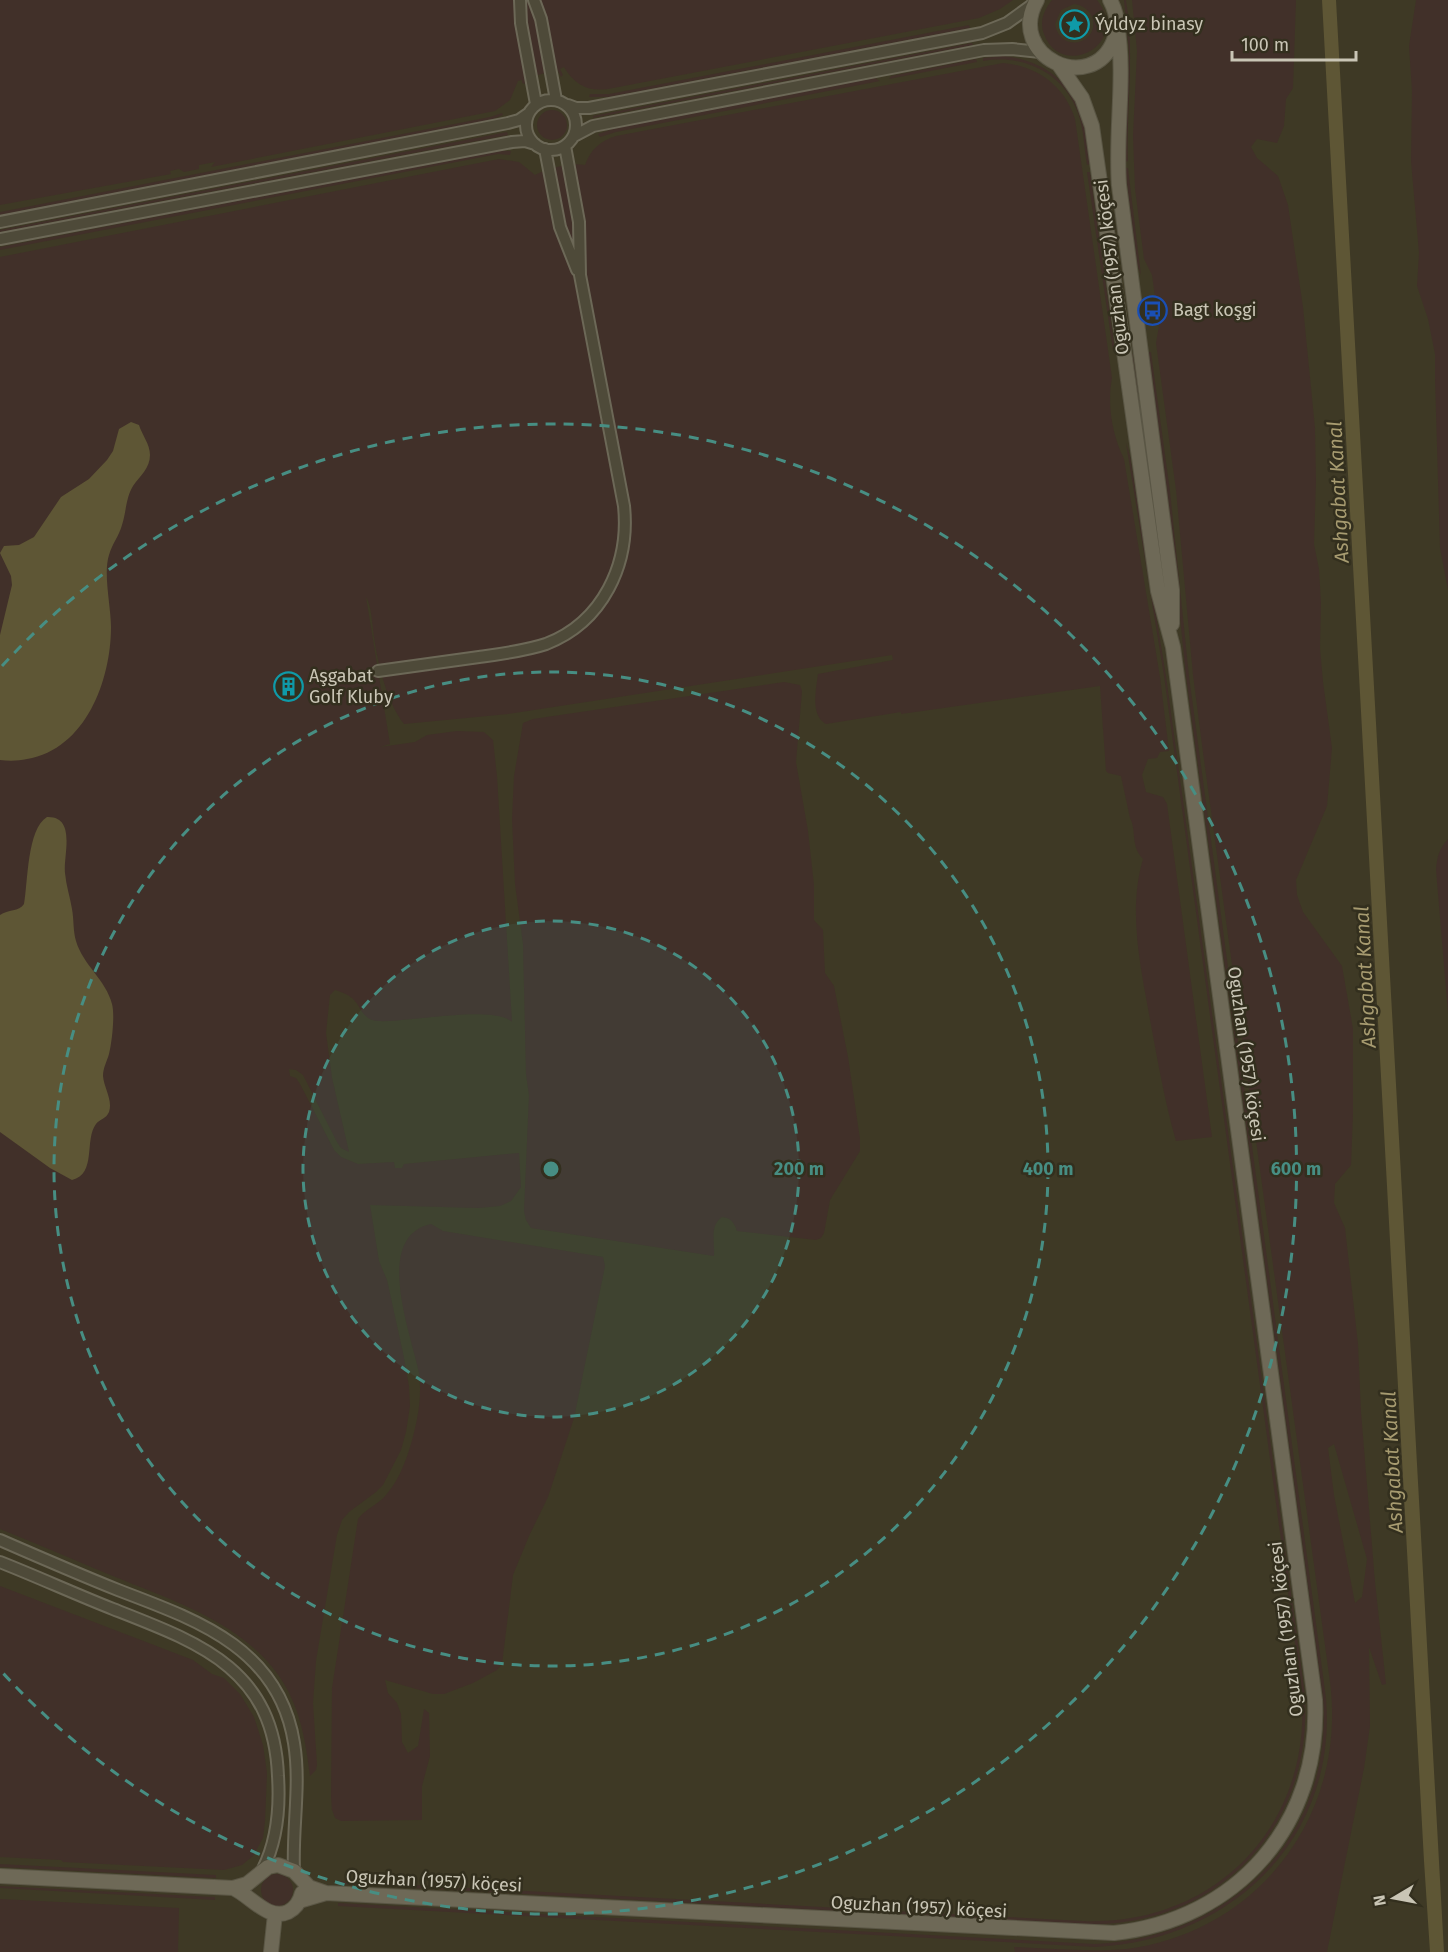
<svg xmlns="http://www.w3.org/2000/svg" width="1448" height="1952" font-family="'Fira Sans',sans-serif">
	<rect width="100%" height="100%" fill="#3e3925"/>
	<!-- green -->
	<path fill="#413029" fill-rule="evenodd" d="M 0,0 L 1013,0 L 1000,9 L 979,18 L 608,89 C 587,92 574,84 564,67 L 560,69 L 563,75 L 561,77 L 557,69 L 526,79 L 525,84 L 522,83 L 522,80 L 518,81 L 510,100 L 495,111 L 211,167 L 215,162 L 199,165 L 199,169 L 184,172 L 179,169 L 170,171 L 171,174 L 0,205 Z
		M 1052,0 L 1097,0 C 1132,44 1061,81 1044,34 C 1039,22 1044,10 1052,0 ZM 1074,4 C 1082,5 1089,9 1092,17 C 1101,43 1060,55 1055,24 L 1061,10 Z
		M 1124,0 L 1126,0 C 1135,54 1126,107 1128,161 L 1125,162 L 1129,52 Z
		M 1132,0 L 1296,0 L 1293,88 L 1286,99 L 1284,126 L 1277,143 L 1257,139 L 1251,147 L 1257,158 L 1278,176 L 1288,205 L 1303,307 L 1315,428 L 1316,481 L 1314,544 L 1319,569 L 1321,603 L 1320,648 L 1323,682 L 1332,748 L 1327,806 L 1296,880 L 1297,895 L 1303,912 L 1342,966 L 1353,1029 L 1353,1114 L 1351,1165 L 1335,1184 L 1334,1203 L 1345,1228 L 1358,1344 L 1361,1412 L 1375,1582 L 1386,1684 L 1382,1685 L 1369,1647 L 1370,1726 L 1364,1768 L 1327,1952 L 1015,1952 L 1014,1947 C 1051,1949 1090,1952 1127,1949 C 1260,1931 1347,1814 1330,1682 L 1202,745 L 1193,675 L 1176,490 L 1156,343 L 1159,326 L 1152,275 L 1144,259 L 1135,189 L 1133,136 L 1137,51 ZM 1334,1444 L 1367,1559 L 1362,1597 L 1355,1603 L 1334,1495 L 1328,1448 Z
		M 1416,0 L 1448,0 L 1448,590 L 1440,548 L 1435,379 L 1435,354 L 1428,319 L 1417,286 L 1419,253 L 1411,161 L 1412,91 L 1409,46 Z
		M 969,25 L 970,28 L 609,97 L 589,97 L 590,94 L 609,94 Z
		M 972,43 L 973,45 L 593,118 L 593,116 Z
		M 1003,56 C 1038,59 1069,78 1081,113 C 1086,129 1087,147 1090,164 L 1087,165 C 1084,148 1084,129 1078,113 C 1064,73 1024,54 983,61 L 983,58 Z
		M 976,59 L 977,62 L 889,79 L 891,76 Z
		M 1003,63 C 1037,66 1065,86 1075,119 L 1112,378 C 1107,404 1112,435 1124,459 L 1160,677 L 1169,751 L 1160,752 L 1157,758 L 1148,759 L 1142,775 L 1146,792 L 1163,797 L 1167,804 L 1212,1137 L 1176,1141 C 1164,1099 1157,1057 1149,1014 C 1140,963 1128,910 1143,859 C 1130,845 1137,832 1130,818 L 1121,776 L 1108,773 L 1106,771 L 1100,686 L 901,714 L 901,712 L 826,724 C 810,715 816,690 818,674 L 893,660 L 892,655 L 508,714 L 404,724 C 387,702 378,665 374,637 C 372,625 372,607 366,597 L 390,744 L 380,747 L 415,742 L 427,735 L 457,731 L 484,732 L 493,740 L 497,776 L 512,1022 C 493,1004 406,1023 378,1021 C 362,1020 362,1007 352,998 C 347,994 341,992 335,990 L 330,995 L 326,1033 L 332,1078 L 349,1152 L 341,1148 L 337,1142 L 303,1075 L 296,1070 L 289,1069 L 290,1076 L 296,1078 L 300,1084 L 334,1150 L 341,1157 L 358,1164 L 394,1162 L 395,1168 L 402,1168 L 404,1164 L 519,1153 L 521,1187 L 511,1201 L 500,1206 L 478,1208 L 370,1205 L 379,1261 L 387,1280 L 403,1353 L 409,1386 L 410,1406 L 406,1432 L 401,1450 L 383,1485 L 376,1492 L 349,1512 L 342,1520 L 337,1535 L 316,1661 L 313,1703 L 317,1765 L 316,1770 L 310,1776 C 307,1753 304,1731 296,1709 C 271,1639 199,1610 135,1585 C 90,1567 45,1547 0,1529 L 0,257 L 499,159 L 519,162 L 535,175 C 547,168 572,162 585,165 C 591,149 600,141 616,136 Z
		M 875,78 L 880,81 L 616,132 L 600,137 L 598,134 L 616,128 Z
		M537 125a15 15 0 1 1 30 0a15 15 0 1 1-30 0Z
		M 502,113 L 503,115 L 491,120 L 0,215 L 0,212 L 490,117 Z
		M 507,132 L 508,135 L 0,232 L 0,230 Z
		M 497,151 L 511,151 L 510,155 L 498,154 L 0,250 L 0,247 Z
		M 1125,168 L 1128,168 L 1141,275 L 1137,264 Z
		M 1087,172 L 1090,172 L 1115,350 L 1113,351 Z
		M 1148,352 L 1151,352 L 1170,491 L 1189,676 L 1326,1698 C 1338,1838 1231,1941 1095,1947 L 338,1906 L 338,1903 L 1095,1944 C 1230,1938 1334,1837 1323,1698 L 1186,676 L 1167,491 Z
		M 1133,354 L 1160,555 L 1131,355 Z
		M 1126,443 L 1130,456 L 1166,676 L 1304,1688 C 1318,1823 1219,1929 1083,1924 L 340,1884 L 340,1881 L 1083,1921 C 1218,1926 1315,1821 1301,1688 L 1164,676 Z
		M 784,682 L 800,685 L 802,691 L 796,762 L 808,831 L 814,885 L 814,920 L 823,930 L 825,973 L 834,986 L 848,1057 L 860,1139 L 860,1151 L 830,1200 L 824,1233 L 821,1238 L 816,1240 L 737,1231 C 734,1222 731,1218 722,1217 C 709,1226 715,1242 714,1256 L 531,1228 L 526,1220 L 524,1211 L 529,1095 L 526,1074 L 523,944 L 515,884 L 512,819 L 514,776 L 523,723 L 533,719 Z
		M 1448,839 L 1448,1014 L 1436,870 C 1437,857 1439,849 1448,839 Z
		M 431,1224 L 443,1231 L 603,1257 L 605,1266 L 574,1418 L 548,1497 L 529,1536 L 513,1575 L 502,1664 L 497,1670 L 473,1683 L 444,1694 L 433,1694 L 385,1680 L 388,1693 L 397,1703 L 401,1714 L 402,1742 L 408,1753 L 418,1746 L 424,1709 L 429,1713 L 430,1756 L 422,1786 L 422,1820 L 341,1821 L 335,1818 L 332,1810 L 331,1797 L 332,1688 L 358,1519 C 365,1509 378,1505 386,1495 C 403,1476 412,1444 417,1419 C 420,1404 421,1388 419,1373 C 412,1336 372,1237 431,1224 Z
		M 0,1586 L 193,1660 L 212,1674 L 224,1678 L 240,1694 L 254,1717 L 263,1745 L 267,1773 L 265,1821 L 263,1838 L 253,1856 L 242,1865 L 224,1870 L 63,1862 L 61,1860 L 0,1857 Z
		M 0,1864 L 216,1875 L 216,1878 L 0,1867 Z
		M261 1890a16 16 0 1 1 32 0a16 16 0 1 1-32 0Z
		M 0,1886 L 215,1897 L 215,1900 L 0,1888 Z
		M 0,1899 L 179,1908 L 178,1952 L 0,1952 Z"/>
	<!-- water -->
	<path fill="#5e5635" d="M 1322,0 L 1336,0 L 1444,1952 L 1430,1952 L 1424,1861 Z
		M 131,422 L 139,425 C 142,435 150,444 150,455 C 150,468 140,476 133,486 C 126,497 126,513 122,525 C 119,536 112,544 109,555 C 103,574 111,606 111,627 C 111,680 86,749 27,759 C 18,761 9,761 0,760 L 0,635 L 12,585 L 11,576 L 0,553 L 4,546 L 19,545 L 34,537 L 61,497 L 89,479 L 107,460 L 113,451 L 119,429 Z
		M 47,817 C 77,816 63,856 65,873 C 66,885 70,897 72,909 C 74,920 73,931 76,941 C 83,965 106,980 112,1004 C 115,1015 112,1042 109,1054 C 107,1061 103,1068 103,1076 C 104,1088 113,1100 109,1112 C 106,1119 100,1119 96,1124 C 84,1140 97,1174 72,1180 L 50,1168 L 0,1132 L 0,915 C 8,909 19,912 24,904 C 28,882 27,829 47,817 Z"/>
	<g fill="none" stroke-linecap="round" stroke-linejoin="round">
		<defs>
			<path id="minor" d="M 520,0 L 521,23 L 536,104
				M 534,0 L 541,19 L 556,100
				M526 125a25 25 0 1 1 50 0a25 25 0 1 1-50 0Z
				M 568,105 L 576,108 L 589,108 L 982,33 L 1007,23 L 1036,2
				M 574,136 L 593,126 L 984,50 L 1012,49 L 1040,52
				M 545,149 L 560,227 L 577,270
				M 0,222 L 508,123 L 519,120 L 529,113
				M 0,239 L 512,142 L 525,141 L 535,144
				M 378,671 C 412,666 445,662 479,657 C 501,654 525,651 546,644 C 603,622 630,564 624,506 L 580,275 L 579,222 L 565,146
				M 0,1540 C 39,1557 78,1574 118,1590 C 197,1620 279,1648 294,1743 C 301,1785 292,1828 294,1871
				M 0,1562 C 38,1577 75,1594 113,1609 C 200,1643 274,1669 278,1776 C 280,1807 277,1841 263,1869"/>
			<path id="major" d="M 1037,0 C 1005,56 1092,97 1114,40 C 1119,27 1117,13 1110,0
				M 1117,24 C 1126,77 1115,131 1119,185 L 1172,590 L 1172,624
				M 0,1876 L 233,1888 L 247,1884 L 268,1867 L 278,1865 L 294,1871 L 309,1887 L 326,1893 L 299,1901
				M 233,1888 C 251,1896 268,1921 288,1912 C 296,1908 300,1901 302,1893
				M 326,1893 L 1114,1933 C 1237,1920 1321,1824 1315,1700 L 1173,647 L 1158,591 L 1092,126 L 1082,98 L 1059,65
				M 271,1952 L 275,1914"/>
		</defs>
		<!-- minor casing -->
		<use href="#minor" stroke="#6c6857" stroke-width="14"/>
		<!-- major casing -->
		<use href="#major" stroke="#5a5645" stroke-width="16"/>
		<!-- minor -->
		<use href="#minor" stroke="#4e4a39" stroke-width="10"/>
		<!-- major -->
		<use href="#major" stroke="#6e6957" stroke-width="14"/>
	</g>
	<!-- distance rings -->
	<circle cx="551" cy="1169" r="248" fill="#478e83" fill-opacity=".12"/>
	<g fill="none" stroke="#478e83" stroke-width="3" stroke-dasharray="10 8">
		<circle cx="551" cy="1169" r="248"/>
		<circle cx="551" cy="1169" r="497"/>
		<path d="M2 666A745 745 0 1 1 2 1672"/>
	</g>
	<!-- icons -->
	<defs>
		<symbol id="sight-ring" viewBox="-11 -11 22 22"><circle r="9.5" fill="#332f1e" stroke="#0f9aa8" stroke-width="1.5"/><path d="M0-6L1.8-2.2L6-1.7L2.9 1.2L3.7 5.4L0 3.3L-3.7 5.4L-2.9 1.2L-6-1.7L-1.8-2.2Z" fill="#0f9aa8"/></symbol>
		<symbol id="bus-ring" viewBox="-11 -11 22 22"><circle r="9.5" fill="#332f1e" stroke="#1a4fb4" stroke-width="1.5"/><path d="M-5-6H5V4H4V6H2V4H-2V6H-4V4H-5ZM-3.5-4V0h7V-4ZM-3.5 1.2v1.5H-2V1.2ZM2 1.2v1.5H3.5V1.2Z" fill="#1a4fb4"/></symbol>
		<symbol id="building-ring" viewBox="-11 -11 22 22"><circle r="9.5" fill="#332f1e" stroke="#0f9aa8" stroke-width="1.5"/><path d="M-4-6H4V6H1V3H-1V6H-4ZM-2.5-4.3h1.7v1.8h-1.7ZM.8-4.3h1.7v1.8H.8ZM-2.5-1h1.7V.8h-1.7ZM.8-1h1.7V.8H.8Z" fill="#0f9aa8"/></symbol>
	</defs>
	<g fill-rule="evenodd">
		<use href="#sight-ring" x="1058" y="8" width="33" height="33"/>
		<use href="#bus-ring" x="1136" y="294" width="33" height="33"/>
		<use href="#building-ring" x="272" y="670" width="33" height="33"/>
	</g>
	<g text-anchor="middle" stroke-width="5" stroke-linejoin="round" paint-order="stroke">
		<!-- poi labels -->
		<g font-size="18" fill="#c9c5b5" stroke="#332f1e" text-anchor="start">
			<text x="1095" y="30">Ýyldyz binasy</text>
			<text x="1173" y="316">Bagt koşgi</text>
			<text x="309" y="682">Aşgabat<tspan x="309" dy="21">Golf Kluby</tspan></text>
		</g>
		<!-- street labels -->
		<g font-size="18" fill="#c9c5b5" stroke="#332f1e">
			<text transform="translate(1112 267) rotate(-97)" y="6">Oguzhan (1957) köçesi</text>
			<text transform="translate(1246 1054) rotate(82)" y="6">Oguzhan (1957) köçesi</text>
			<text transform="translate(1286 1629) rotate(-97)" y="6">Oguzhan (1957) köçesi</text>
			<text transform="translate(434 1881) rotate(3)" y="6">Oguzhan (1957) köçesi</text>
			<text transform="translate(919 1907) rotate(3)" y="6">Oguzhan (1957) köçesi</text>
		</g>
		<!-- water labels -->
		<g font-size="20" font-style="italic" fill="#a79b70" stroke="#332f1e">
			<text transform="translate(1338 492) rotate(-93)" y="7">Ashgabat Kanal</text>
			<text transform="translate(1365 977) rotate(-93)" y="7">Ashgabat Kanal</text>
			<text transform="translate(1392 1462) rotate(-93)" y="7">Ashgabat Kanal</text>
		</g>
	</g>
	<circle cx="551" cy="1169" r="9" fill="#478e83" stroke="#332f1e" stroke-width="3"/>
	<g font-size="18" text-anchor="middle" font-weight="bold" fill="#478e83" stroke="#332f1e" stroke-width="5" stroke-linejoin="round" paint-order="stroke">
		<text x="799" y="1175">200 m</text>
		<text x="1048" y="1175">400 m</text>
		<text x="1296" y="1175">600 m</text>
	</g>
	<!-- north arrow -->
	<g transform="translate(1394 1898) rotate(260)" stroke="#332f1e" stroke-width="4.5" paint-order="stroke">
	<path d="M0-4.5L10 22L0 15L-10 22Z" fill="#c9c5b5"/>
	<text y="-9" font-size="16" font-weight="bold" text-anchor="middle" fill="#c9c5b5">N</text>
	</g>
	<!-- scale -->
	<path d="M1232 51v9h124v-9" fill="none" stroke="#c9c5b5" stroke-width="3"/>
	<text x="1241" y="51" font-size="18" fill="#c9c5b5" stroke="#332f1e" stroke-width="4.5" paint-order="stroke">100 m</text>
</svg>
